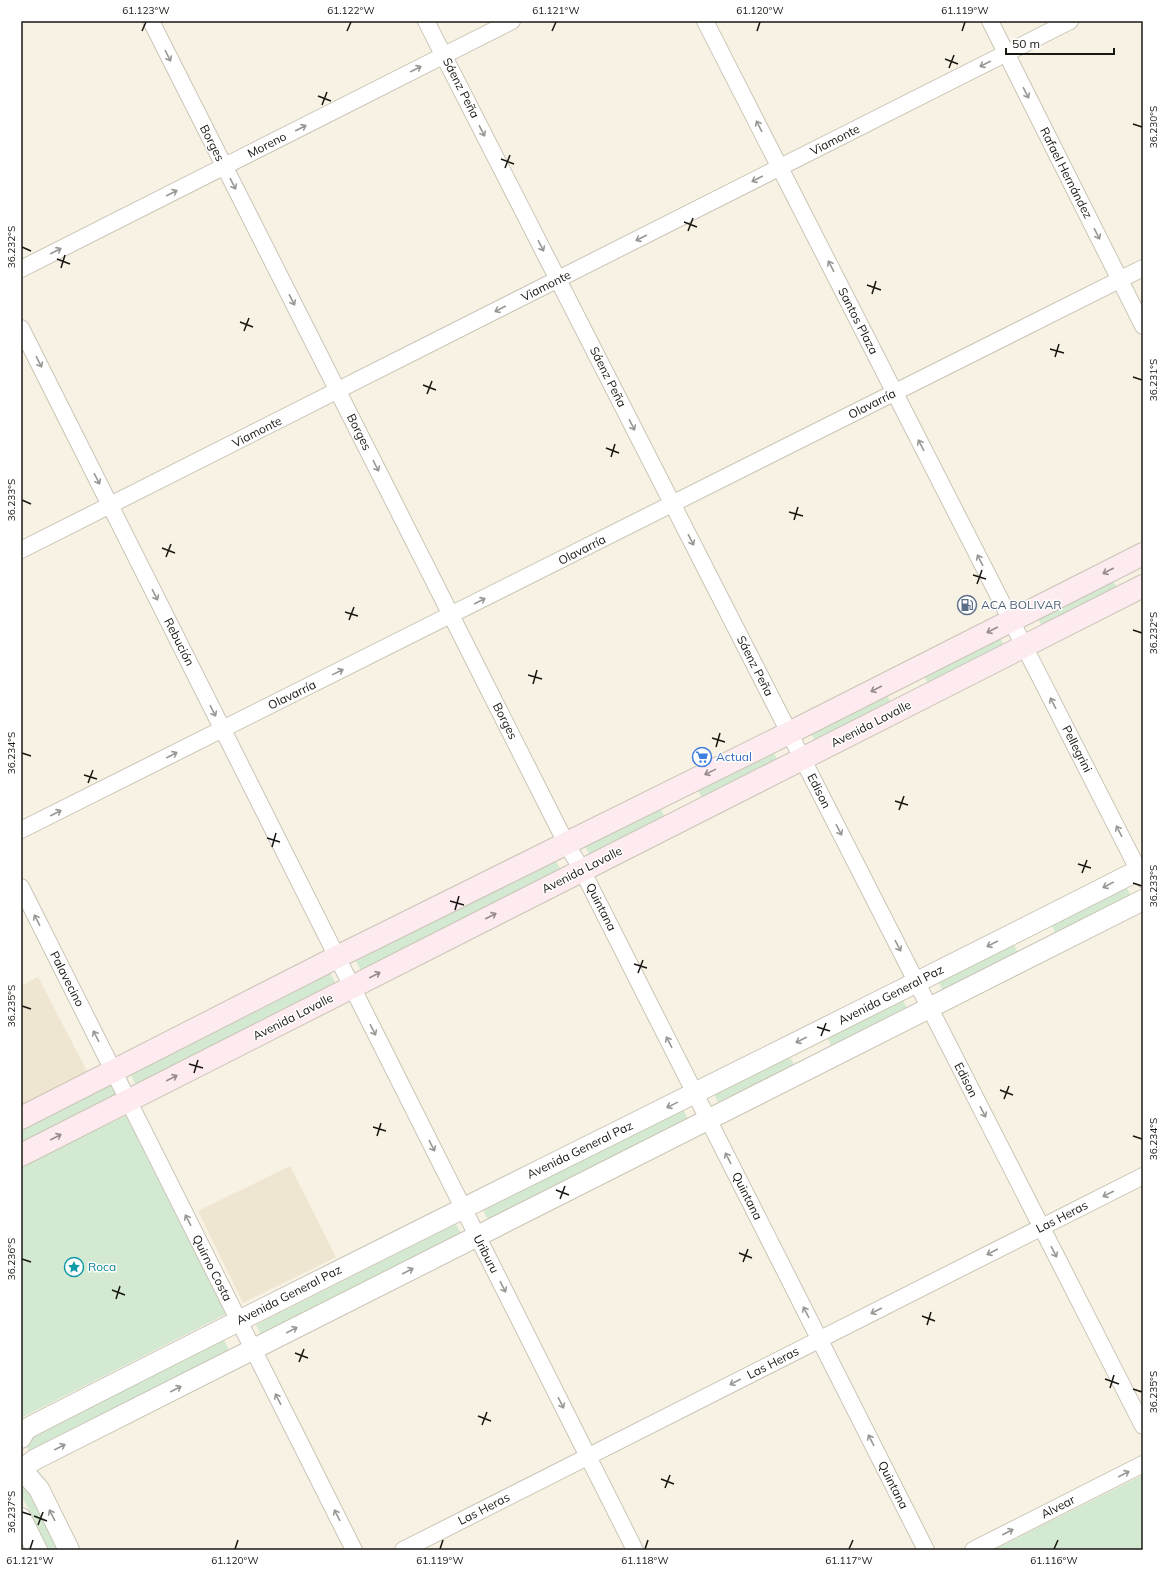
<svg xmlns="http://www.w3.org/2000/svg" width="1164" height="1571" font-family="Mulish,sans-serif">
	<rect width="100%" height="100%" fill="#f7f2e3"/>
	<!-- built -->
	<path fill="#eee6d0" d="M 38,977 L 88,1073 L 21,1107 L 21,986 Z
		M 290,1166 L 336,1257 L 243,1303 L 198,1211 Z"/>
	<!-- green -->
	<path fill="#d4e9d1" d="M 1112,579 L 1119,591 L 1043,629 L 1037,616 Z
		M 999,636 L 1005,648 L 929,686 L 923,674 Z
		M 886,693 L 892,705 L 816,743 L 810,731 Z
		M 773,751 L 779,763 L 703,800 L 697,788 Z
		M 660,807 L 666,820 L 591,857 L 584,845 Z
		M 555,860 L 562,872 L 362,973 L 356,961 Z
		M 1126,886 L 1132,898 L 1057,936 L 1051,924 Z
		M 1013,943 L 1019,955 L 944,993 L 938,981 Z
		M 330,972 L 336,984 L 136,1085 L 130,1073 Z
		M 902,998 L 908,1010 L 832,1047 L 826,1035 Z
		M 789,1055 L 795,1067 L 719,1104 L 713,1092 Z
		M 112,1084 L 118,1096 L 21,1145 L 21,1130 Z
		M 683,1109 L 689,1121 L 489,1222 L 483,1210 Z
		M 127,1115 L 226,1314 L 21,1418 L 21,1167 Z
		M 456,1224 L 462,1236 L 262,1337 L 256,1325 Z
		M 224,1340 L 230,1352 L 30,1453 L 24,1441 Z
		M 1143,1475 L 1143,1550 L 993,1550 Z
		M 27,1483 L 60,1550 L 49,1550 L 21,1494 L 21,1486 Z"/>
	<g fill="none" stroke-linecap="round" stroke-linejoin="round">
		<defs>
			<path id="minor" d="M 151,21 L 566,843 L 582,870 L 926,1550
				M 426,21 L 1143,1426
				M 705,21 L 1143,879
				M 990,21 L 1143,326
				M 21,269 L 512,21
				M 21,328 L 635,1550
				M 21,550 L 1070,21
				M 21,830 L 1143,268
				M 21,887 L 354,1550
				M 403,1550 L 1143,1176
				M 973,1550 L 1143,1464"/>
			<path id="tertiary" d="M 21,1438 L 26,1429 C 396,1239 772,1057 1143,868
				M 26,1466 L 34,1460 L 1143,900
				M 24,1472 L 39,1489 L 69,1550
				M 21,1518 L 37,1550"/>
			<path id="secondary" d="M 21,1118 L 337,957 L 789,733 L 1143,554
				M 21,1155 L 1143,586"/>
		</defs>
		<!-- minor casing -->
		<use href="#minor" stroke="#cac5b7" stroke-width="18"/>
		<!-- tertiary casing -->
		<use href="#tertiary" stroke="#cac5b7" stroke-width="22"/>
		<!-- secondary casing -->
		<use href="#secondary" stroke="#cac5b7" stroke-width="24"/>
		<!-- minor -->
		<use href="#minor" stroke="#fff" stroke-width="16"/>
		<!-- tertiary -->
		<use href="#tertiary" stroke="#fff" stroke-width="20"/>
		<!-- secondary -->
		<use href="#secondary" stroke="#feebef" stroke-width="22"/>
	</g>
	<!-- one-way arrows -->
	<defs><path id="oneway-shaft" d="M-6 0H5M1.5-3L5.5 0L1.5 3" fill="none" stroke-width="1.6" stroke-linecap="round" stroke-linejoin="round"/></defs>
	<g stroke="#989794">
		<use href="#oneway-shaft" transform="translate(168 56) rotate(63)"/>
		<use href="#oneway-shaft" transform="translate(985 64) rotate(153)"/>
		<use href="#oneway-shaft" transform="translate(416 69) rotate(-27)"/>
		<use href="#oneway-shaft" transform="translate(1026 93) rotate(63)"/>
		<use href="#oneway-shaft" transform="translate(759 126) rotate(-117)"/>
		<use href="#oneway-shaft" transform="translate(301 128) rotate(-27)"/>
		<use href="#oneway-shaft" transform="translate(482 131) rotate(63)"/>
		<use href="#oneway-shaft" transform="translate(757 179) rotate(153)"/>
		<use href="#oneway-shaft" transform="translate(233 184) rotate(63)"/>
		<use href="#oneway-shaft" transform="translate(172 193) rotate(-27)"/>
		<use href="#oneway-shaft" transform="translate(1097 234) rotate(63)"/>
		<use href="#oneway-shaft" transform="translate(641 238) rotate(153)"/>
		<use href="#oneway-shaft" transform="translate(541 246) rotate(63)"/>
		<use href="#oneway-shaft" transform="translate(56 251) rotate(-27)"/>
		<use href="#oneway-shaft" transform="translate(831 266) rotate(-117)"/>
		<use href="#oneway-shaft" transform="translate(292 300) rotate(63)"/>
		<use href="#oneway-shaft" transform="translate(500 309) rotate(153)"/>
		<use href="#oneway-shaft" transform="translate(39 362) rotate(63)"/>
		<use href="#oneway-shaft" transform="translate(632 425) rotate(63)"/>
		<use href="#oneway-shaft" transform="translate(921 445) rotate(-117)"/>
		<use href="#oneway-shaft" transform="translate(376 466) rotate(63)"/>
		<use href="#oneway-shaft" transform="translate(97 479) rotate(63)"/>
		<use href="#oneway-shaft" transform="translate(691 540) rotate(63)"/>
		<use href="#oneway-shaft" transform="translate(980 560) rotate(-117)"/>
		<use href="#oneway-shaft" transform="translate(155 595) rotate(63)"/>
		<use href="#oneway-shaft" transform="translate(480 601) rotate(-27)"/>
		<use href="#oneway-shaft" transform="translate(338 672) rotate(-26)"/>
		<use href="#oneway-shaft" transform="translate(1053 703) rotate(-117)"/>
		<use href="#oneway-shaft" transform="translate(213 711) rotate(63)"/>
		<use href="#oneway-shaft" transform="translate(172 755) rotate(-27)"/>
		<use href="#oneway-shaft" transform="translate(56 813) rotate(-27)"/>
		<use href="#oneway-shaft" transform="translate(839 830) rotate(63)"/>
		<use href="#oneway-shaft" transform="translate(1119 831) rotate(-117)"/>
		<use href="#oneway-shaft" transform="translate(1108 885) rotate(153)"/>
		<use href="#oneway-shaft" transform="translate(37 920) rotate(-117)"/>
		<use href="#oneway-shaft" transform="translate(992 944) rotate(153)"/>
		<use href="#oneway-shaft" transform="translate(898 946) rotate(63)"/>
		<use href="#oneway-shaft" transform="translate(373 1030) rotate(63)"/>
		<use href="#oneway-shaft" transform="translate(96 1036) rotate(-117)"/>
		<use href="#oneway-shaft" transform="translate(801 1040) rotate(153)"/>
		<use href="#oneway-shaft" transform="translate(669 1042) rotate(-117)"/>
		<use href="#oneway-shaft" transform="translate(672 1105) rotate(154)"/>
		<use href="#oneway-shaft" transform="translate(983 1112) rotate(63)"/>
		<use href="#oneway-shaft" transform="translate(432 1146) rotate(63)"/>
		<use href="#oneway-shaft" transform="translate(728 1158) rotate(-117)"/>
		<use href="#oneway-shaft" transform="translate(1108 1194) rotate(153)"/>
		<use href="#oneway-shaft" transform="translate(188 1220) rotate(-117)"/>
		<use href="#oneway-shaft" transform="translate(992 1252) rotate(153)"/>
		<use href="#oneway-shaft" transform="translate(1054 1252) rotate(63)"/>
		<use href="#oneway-shaft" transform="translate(408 1271) rotate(-27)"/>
		<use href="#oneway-shaft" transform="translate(503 1287) rotate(63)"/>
		<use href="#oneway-shaft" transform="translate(876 1311) rotate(153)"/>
		<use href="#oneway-shaft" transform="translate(806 1312) rotate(-117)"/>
		<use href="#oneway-shaft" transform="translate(292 1330) rotate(-27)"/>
		<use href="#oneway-shaft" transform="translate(735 1382) rotate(153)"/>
		<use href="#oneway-shaft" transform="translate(176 1389) rotate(-27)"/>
		<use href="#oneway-shaft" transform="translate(278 1399) rotate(-117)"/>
		<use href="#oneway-shaft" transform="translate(561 1403) rotate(63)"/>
		<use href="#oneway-shaft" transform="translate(871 1440) rotate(-117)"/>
		<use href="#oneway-shaft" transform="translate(60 1447) rotate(-27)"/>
		<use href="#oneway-shaft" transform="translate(1124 1474) rotate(-27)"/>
		<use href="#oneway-shaft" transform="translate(52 1515) rotate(-117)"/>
		<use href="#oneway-shaft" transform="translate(337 1515) rotate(-117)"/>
		<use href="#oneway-shaft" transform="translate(1008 1532) rotate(-27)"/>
	</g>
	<g stroke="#978c8c">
		<use href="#oneway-shaft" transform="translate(1108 571) rotate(153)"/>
		<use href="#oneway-shaft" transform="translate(992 630) rotate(153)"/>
		<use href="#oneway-shaft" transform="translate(876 689) rotate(153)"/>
		<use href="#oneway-shaft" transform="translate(710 772) rotate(154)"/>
		<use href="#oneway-shaft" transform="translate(491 916) rotate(-27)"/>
		<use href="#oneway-shaft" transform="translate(375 975) rotate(-27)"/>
		<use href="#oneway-shaft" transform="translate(172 1078) rotate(-27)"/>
		<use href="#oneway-shaft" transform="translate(56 1137) rotate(-27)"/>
	</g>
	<!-- ticks -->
	<path fill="none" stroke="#191712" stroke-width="1.5" d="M 142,31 L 146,22M 347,31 L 351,22M 552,31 L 556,22M 757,31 L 760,22M 962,31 L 965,22M 945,59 L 958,64M 949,68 L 954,55M 318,96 L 331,101M 322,105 L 327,92M 1133,124 L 1142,127M 501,159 L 514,164M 505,168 L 510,155M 684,222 L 697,227M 688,231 L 693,218M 22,247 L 31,251M 57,259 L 70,264M 61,268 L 65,255M 867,285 L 881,290M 872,294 L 876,281M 240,322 L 253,327M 244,331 L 249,318M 1050,349 L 1064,353M 1055,357 L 1059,344M 1133,377 L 1142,380M 423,385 L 436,390M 427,394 L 432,381M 606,448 L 619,453M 611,457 L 615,444M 22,500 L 31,504M 789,512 L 803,516M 794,520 L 798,507M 162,548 L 175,553M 166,557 L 171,544M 973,575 L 986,579M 977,584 L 982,570M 345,612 L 358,616M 349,620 L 354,607M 1133,630 L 1142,633M 528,675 L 542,679M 533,684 L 537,670M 712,738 L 725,742M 716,747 L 720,733M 22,753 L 31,756M 84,775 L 97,779M 88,783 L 93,770M 895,801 L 908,805M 899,810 L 904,796M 267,838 L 280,842M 272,847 L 276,833M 1078,864 L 1091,868M 1082,873 L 1087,860M 1133,883 L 1142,886M 450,901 L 464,905M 455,910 L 459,896M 634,964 L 647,968M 638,973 L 643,960M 22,1006 L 31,1009M 817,1027 L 830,1031M 821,1036 L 826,1023M 189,1064 L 203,1068M 194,1073 L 198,1060M 1000,1090 L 1013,1095M 1004,1099 L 1009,1086M 373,1127 L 386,1131M 377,1136 L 381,1123M 1133,1136 L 1142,1139M 556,1190 L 569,1195M 560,1199 L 565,1186M 739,1253 L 752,1258M 22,1259 L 31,1262M 743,1262 L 748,1249M 112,1290 L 125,1295M 116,1299 L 120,1286M 922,1316 L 935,1321M 927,1325 L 931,1312M 295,1353 L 308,1358M 299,1362 L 304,1349M 1105,1379 L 1119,1384M 1110,1388 L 1114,1375M 1133,1389 L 1142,1392M 478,1416 L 491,1421M 482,1425 L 487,1412M 661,1479 L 674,1484M 665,1488 L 670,1475M 22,1512 L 31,1515M 34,1516 L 47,1521M 38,1525 L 43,1512M 30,1549 L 33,1540M 235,1549 L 238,1540M 440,1549 L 443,1540M 645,1549 L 648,1540M 849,1549 L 853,1540M 1054,1549 L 1058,1540"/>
	<!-- icons -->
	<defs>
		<symbol id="fuel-ring" viewBox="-11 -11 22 22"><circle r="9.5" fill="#fff" stroke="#5c6f8a" stroke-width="1.5"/><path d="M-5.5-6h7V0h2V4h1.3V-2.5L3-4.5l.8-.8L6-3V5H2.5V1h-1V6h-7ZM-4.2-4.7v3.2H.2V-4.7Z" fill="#5c6f8a"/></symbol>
		<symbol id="supermarket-ring" viewBox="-11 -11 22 22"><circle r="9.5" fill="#fff" stroke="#3f7fe0" stroke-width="1.5"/><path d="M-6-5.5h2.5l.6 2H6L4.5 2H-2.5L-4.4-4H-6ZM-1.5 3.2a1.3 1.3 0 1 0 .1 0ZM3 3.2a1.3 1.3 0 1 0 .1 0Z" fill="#3f7fe0"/></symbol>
		<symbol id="sight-ring" viewBox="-11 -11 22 22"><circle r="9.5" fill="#fff" stroke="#0f9aa8" stroke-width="1.5"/><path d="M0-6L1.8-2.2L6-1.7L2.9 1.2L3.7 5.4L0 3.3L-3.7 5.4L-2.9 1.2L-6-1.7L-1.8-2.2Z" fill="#0f9aa8"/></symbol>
	</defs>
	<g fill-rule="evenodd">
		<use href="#fuel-ring" x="956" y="594" width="22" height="22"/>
		<use href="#supermarket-ring" x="691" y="746" width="22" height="22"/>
		<use href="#sight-ring" x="63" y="1256" width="22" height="22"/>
	</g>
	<g text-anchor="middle" stroke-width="3" stroke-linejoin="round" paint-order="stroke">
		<!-- street labels -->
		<g font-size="12" fill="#191712" stroke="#fff">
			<text transform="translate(461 88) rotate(63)" y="4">Sáenz Peña</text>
			<text transform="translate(835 140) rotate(-27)" y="4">Viamonte</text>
			<text transform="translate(212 143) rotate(63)" y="4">Borges</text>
			<text transform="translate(267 145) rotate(-27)" y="4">Moreno</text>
			<text transform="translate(1066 173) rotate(63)" y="4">Rafael Hernández</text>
			<text transform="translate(546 286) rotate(-27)" y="4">Viamonte</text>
			<text transform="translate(858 321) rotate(63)" y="4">Santos Plaza</text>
			<text transform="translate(608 377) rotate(63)" y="4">Sáenz Peña</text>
			<text transform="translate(872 404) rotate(-27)" y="4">Olavarría</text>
			<text transform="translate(257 432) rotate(-27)" y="4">Viamonte</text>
			<text transform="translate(359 432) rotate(63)" y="4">Borges</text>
			<text transform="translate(582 550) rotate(-27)" y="4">Olavarría</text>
			<text transform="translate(179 642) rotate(63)" y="4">Rebución</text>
			<text transform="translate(755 666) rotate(63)" y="4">Sáenz Peña</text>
			<text transform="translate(292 695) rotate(-26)" y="4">Olavarría</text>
			<text transform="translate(505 721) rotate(63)" y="4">Borges</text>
			<text transform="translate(871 724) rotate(-27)" y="4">Avenida Lavalle</text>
			<text transform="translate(1077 749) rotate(63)" y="4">Pellegrini</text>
			<text transform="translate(819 791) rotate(63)" y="4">Edison</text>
			<text transform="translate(582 870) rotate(-27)" y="4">Avenida Lavalle</text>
			<text transform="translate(601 907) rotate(63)" y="4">Quintana</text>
			<text transform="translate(67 979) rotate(63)" y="4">Palavecino</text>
			<text transform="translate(891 995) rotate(-27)" y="4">Avenida General Paz</text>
			<text transform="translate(293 1017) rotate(-27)" y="4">Avenida Lavalle</text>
			<text transform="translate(966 1080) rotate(63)" y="4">Edison</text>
			<text transform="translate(580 1150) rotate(-26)" y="4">Avenida General Paz</text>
			<text transform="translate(747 1196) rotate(63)" y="4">Quintana</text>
			<text transform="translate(1062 1217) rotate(-27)" y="4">Las Heras</text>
			<text transform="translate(486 1254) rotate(63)" y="4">Uriburu</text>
			<text transform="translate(212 1268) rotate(63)" y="4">Quirno Costa</text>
			<text transform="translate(289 1295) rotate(-27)" y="4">Avenida General Paz</text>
			<text transform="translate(773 1363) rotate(-27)" y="4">Las Heras</text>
			<text transform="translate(893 1485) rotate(63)" y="4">Quintana</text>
			<text transform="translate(1058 1507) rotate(-27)" y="4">Alvear</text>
			<text transform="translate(484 1509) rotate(-27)" y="4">Las Heras</text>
		</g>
		<!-- service labels -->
		<g font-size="12" fill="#4e5e75" stroke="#fff" text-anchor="start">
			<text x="981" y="609">ACA BOLIVAR</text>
		</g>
		<!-- shop labels -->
		<g font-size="12" fill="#366cbe" stroke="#fff" text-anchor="start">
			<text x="716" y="761">Actual</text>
		</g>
		<!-- culture labels -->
		<g font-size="12" fill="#0d838f" stroke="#fff" text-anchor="start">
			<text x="88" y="1271">Roca</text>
		</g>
	</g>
	<!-- border -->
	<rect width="1164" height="1571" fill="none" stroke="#ffffff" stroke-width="44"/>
	<!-- scale -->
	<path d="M1006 48v6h108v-6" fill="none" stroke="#191712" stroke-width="2"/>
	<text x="1012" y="48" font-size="12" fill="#191712" stroke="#ffffff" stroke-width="3" paint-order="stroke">50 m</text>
	<rect x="22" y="22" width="1120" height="1527" fill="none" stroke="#191712" stroke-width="1.5"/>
	<g font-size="10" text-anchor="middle" fill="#191712">
		<text x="146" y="14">61.123°W</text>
		<text x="351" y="14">61.122°W</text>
		<text x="556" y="14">61.121°W</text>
		<text x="760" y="14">61.120°W</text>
		<text x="965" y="14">61.119°W</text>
		<text transform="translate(1153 127) rotate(-90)" y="4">36.230°S</text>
		<text transform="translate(11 247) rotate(-90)" y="4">36.232°S</text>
		<text transform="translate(1153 380) rotate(-90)" y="4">36.231°S</text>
		<text transform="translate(11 500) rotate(-90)" y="4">36.233°S</text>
		<text transform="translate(1153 633) rotate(-90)" y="4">36.232°S</text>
		<text transform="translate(11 753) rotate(-90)" y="4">36.234°S</text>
		<text transform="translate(1153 886) rotate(-90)" y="4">36.233°S</text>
		<text transform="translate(11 1006) rotate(-90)" y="4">36.235°S</text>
		<text transform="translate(1153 1139) rotate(-90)" y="4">36.234°S</text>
		<text transform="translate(11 1259) rotate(-90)" y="4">36.236°S</text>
		<text transform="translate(1153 1392) rotate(-90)" y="4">36.235°S</text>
		<text transform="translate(11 1512) rotate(-90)" y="4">36.237°S</text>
		<text x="30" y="1564">61.121°W</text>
		<text x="235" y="1564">61.120°W</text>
		<text x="440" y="1564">61.119°W</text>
		<text x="645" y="1564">61.118°W</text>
		<text x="849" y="1564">61.117°W</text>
		<text x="1054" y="1564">61.116°W</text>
	</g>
</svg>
